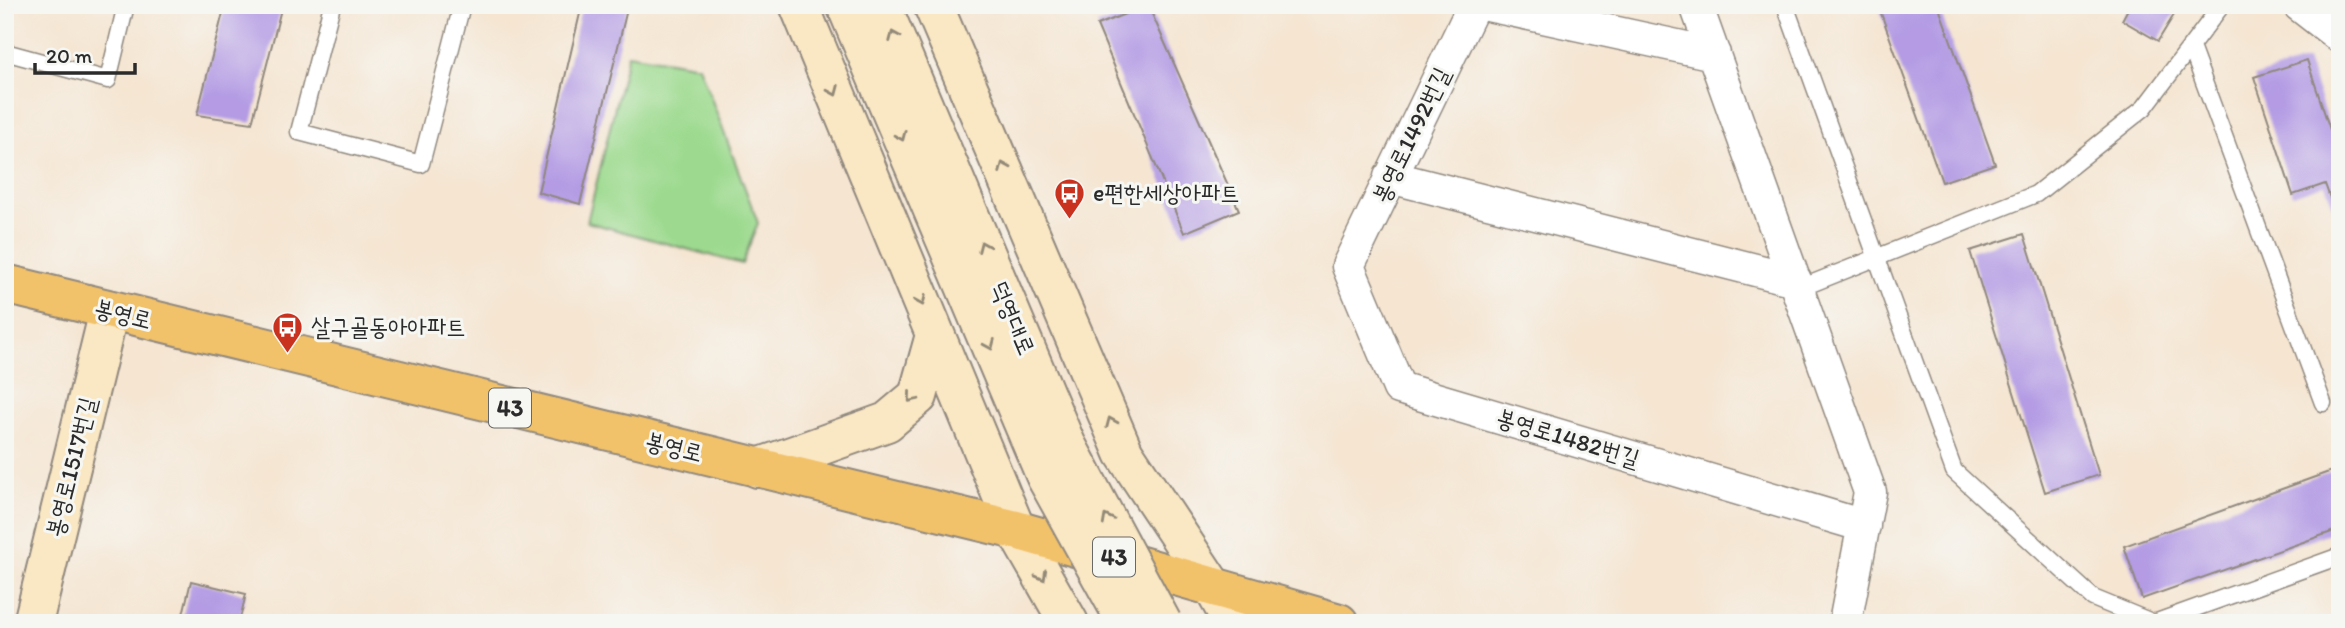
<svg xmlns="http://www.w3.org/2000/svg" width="2345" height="628" font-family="Itim,'Poor Story',sans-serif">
	<rect width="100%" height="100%" fill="#f6f6f2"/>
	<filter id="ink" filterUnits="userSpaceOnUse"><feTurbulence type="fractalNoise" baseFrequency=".0143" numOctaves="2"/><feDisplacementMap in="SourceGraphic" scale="14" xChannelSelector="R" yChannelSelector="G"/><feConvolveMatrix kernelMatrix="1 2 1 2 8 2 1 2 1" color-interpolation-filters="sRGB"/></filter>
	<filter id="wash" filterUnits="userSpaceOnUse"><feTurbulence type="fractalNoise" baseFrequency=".00686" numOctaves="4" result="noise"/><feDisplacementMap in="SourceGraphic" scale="28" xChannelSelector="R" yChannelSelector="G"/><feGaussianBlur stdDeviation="1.57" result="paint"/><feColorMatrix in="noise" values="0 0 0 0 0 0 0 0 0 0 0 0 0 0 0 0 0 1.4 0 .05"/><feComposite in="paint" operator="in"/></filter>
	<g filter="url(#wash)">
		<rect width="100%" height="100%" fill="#f5e5d1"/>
		<!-- green -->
		<path fill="#9dda8f" stroke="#64825d" stroke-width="2" d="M 628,54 L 699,66 L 758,223 L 742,264 L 587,222 Z"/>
		<g id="blocks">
			<!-- building -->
			<path fill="#b49be4" d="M 225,5 L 282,5 L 252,123 L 197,115 Z
				M 582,5 L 628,5 L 580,204 L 538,192 Z
				M 1148,5 L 1239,210 L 1184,233 L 1097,25 Z
				M 1878,5 L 1938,5 L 1995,164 L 1942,182 Z
				M 2130,5 L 2180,5 L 2158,41 L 2122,20 Z
				M 2307,60 L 2340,160 L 2340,226 L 2325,184 L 2293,195 L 2254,77 Z
				M 2024,234 L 2099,475 L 2045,492 L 1970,251 Z
				M 2340,468 L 2340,529 L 2142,599 L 2124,546 Z
				M 191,581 L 246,594 L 239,623 L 181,623 Z"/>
		</g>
	</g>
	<g filter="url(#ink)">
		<use href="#blocks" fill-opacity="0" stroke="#90887e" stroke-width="2"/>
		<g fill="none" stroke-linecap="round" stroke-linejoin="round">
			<defs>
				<path id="lane" d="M 332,5 L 299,132 L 421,164 L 462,5
					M 1785,5 L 1954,471 L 2093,598 L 2154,623
					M 2191,47 L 2323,403
					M 5,52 L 108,80 L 126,5
					M 1798,289 L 2036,194 L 2144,108 L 2222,5
					M 2154,623 L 2340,556"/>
				<path id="street" d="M 1474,5 L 1348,266 L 1399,388 L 1864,526
					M 1488,5 L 1714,54
					M 1696,5 L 1870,492 L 1845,623
					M 2299,5 L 2340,37
					M 1390,177 L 1795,280"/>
				<path id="secondary" d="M 799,5 L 1016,530 L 1069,623
					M 933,5 L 1124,453 L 1211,584 L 1233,623
					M 758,468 L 887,422 L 918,396 L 935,335
					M 33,623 L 109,311"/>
				<path id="primary" d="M 5,284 L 1016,530 L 1339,623"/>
			</defs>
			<!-- lane casing -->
			<use href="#lane" stroke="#90887e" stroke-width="19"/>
			<!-- street casing -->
			<use href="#street" stroke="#90887e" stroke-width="35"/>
			<!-- secondary casing -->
			<use href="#secondary" stroke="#90887e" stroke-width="42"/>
			<!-- primary casing -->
			<use href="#primary" stroke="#90887e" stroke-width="42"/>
			<!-- lane -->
			<use href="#lane" stroke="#fff" stroke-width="16"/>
			<!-- street -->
			<use href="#street" stroke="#fff" stroke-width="32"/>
			<!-- secondary -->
			<use href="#secondary" stroke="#fae7c3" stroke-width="38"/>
			<!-- primary -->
			<use href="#primary" stroke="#f2c26a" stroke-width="38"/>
			<defs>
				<path id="secondary-bridge" d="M 846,5 L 1046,477 L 1127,623
					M 881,5 L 1066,444 L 1162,623"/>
			</defs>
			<!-- secondary-bridge casing -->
			<use href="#secondary-bridge" stroke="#90887e" stroke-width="42" stroke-linecap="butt"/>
			<!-- secondary-bridge -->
			<use href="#secondary-bridge" stroke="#fae7c3" stroke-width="38"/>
		</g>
		<!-- one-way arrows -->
		<defs><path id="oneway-chevron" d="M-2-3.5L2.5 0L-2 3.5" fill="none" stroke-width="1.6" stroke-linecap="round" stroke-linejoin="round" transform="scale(1.75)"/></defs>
		<g stroke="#928977">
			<use href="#oneway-chevron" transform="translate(894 36) rotate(-113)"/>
			<use href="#oneway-chevron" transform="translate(834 91) rotate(67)"/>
			<use href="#oneway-chevron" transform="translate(901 136) rotate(67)"/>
			<use href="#oneway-chevron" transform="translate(1004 167) rotate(-113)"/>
			<use href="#oneway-chevron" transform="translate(983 246) rotate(-113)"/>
			<use href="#oneway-chevron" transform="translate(921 301) rotate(67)"/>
			<use href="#oneway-chevron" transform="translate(990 345) rotate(67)"/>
			<use href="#oneway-chevron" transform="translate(912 398) rotate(130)"/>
			<use href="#oneway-chevron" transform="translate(1111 422) rotate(-113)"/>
			<use href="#oneway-chevron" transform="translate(1107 519) rotate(-118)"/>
			<use href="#oneway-chevron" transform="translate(1042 576) rotate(61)"/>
		</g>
	</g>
	<!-- icons -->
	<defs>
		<symbol id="bus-pin" viewBox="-11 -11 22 30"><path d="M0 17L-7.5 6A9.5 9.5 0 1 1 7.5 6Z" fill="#c8321e" stroke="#f6f6f2"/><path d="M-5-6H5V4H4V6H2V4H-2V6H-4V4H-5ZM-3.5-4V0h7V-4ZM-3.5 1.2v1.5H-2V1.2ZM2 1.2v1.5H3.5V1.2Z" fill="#fff"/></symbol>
	</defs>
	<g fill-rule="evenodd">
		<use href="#bus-pin" x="1052" y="176" width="35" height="47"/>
		<use href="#bus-pin" x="270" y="310" width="35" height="47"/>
	</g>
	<g text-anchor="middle" stroke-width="6" stroke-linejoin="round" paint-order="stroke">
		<!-- shield labels -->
		<g fill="#f6f6f2" stroke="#686867" stroke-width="2">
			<rect x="489" y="388.5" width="42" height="39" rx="5"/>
			<rect x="1093" y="537.5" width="42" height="39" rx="5"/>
		</g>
		<g font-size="23" font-weight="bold" fill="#2b2b2b">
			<text x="510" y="416">43</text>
			<text x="1114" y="565">43</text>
		</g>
		<!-- street labels -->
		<g font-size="24" fill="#2b2b2b" stroke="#f6f6f2">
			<text transform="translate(1411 135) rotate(-64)" y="8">봉영로1492번길</text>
			<text transform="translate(123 314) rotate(14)" y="8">봉영로</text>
			<text transform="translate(1013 318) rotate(67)" y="8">덕영대로</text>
			<text transform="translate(1568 438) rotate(17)" y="8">봉영로1482번길</text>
			<text transform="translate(674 447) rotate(14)" y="8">봉영로</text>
			<text transform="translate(71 467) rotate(-76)" y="8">봉영로1517번길</text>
		</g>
		<!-- poi labels -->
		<g font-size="24" fill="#2b2b2b" stroke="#f6f6f2" text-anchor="start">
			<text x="1093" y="201">e편한세상아파트</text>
			<text x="311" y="335">살구골동아아파트</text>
		</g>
	</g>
	<!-- margin -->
	<rect width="2345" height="628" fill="none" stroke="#f6f6f2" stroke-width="28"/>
	<!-- scale -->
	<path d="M35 63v10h100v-10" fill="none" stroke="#2b2b2b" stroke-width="3.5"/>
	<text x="46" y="63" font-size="21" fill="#2b2b2b" stroke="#f6f6f2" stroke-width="5" paint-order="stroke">20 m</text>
</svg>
